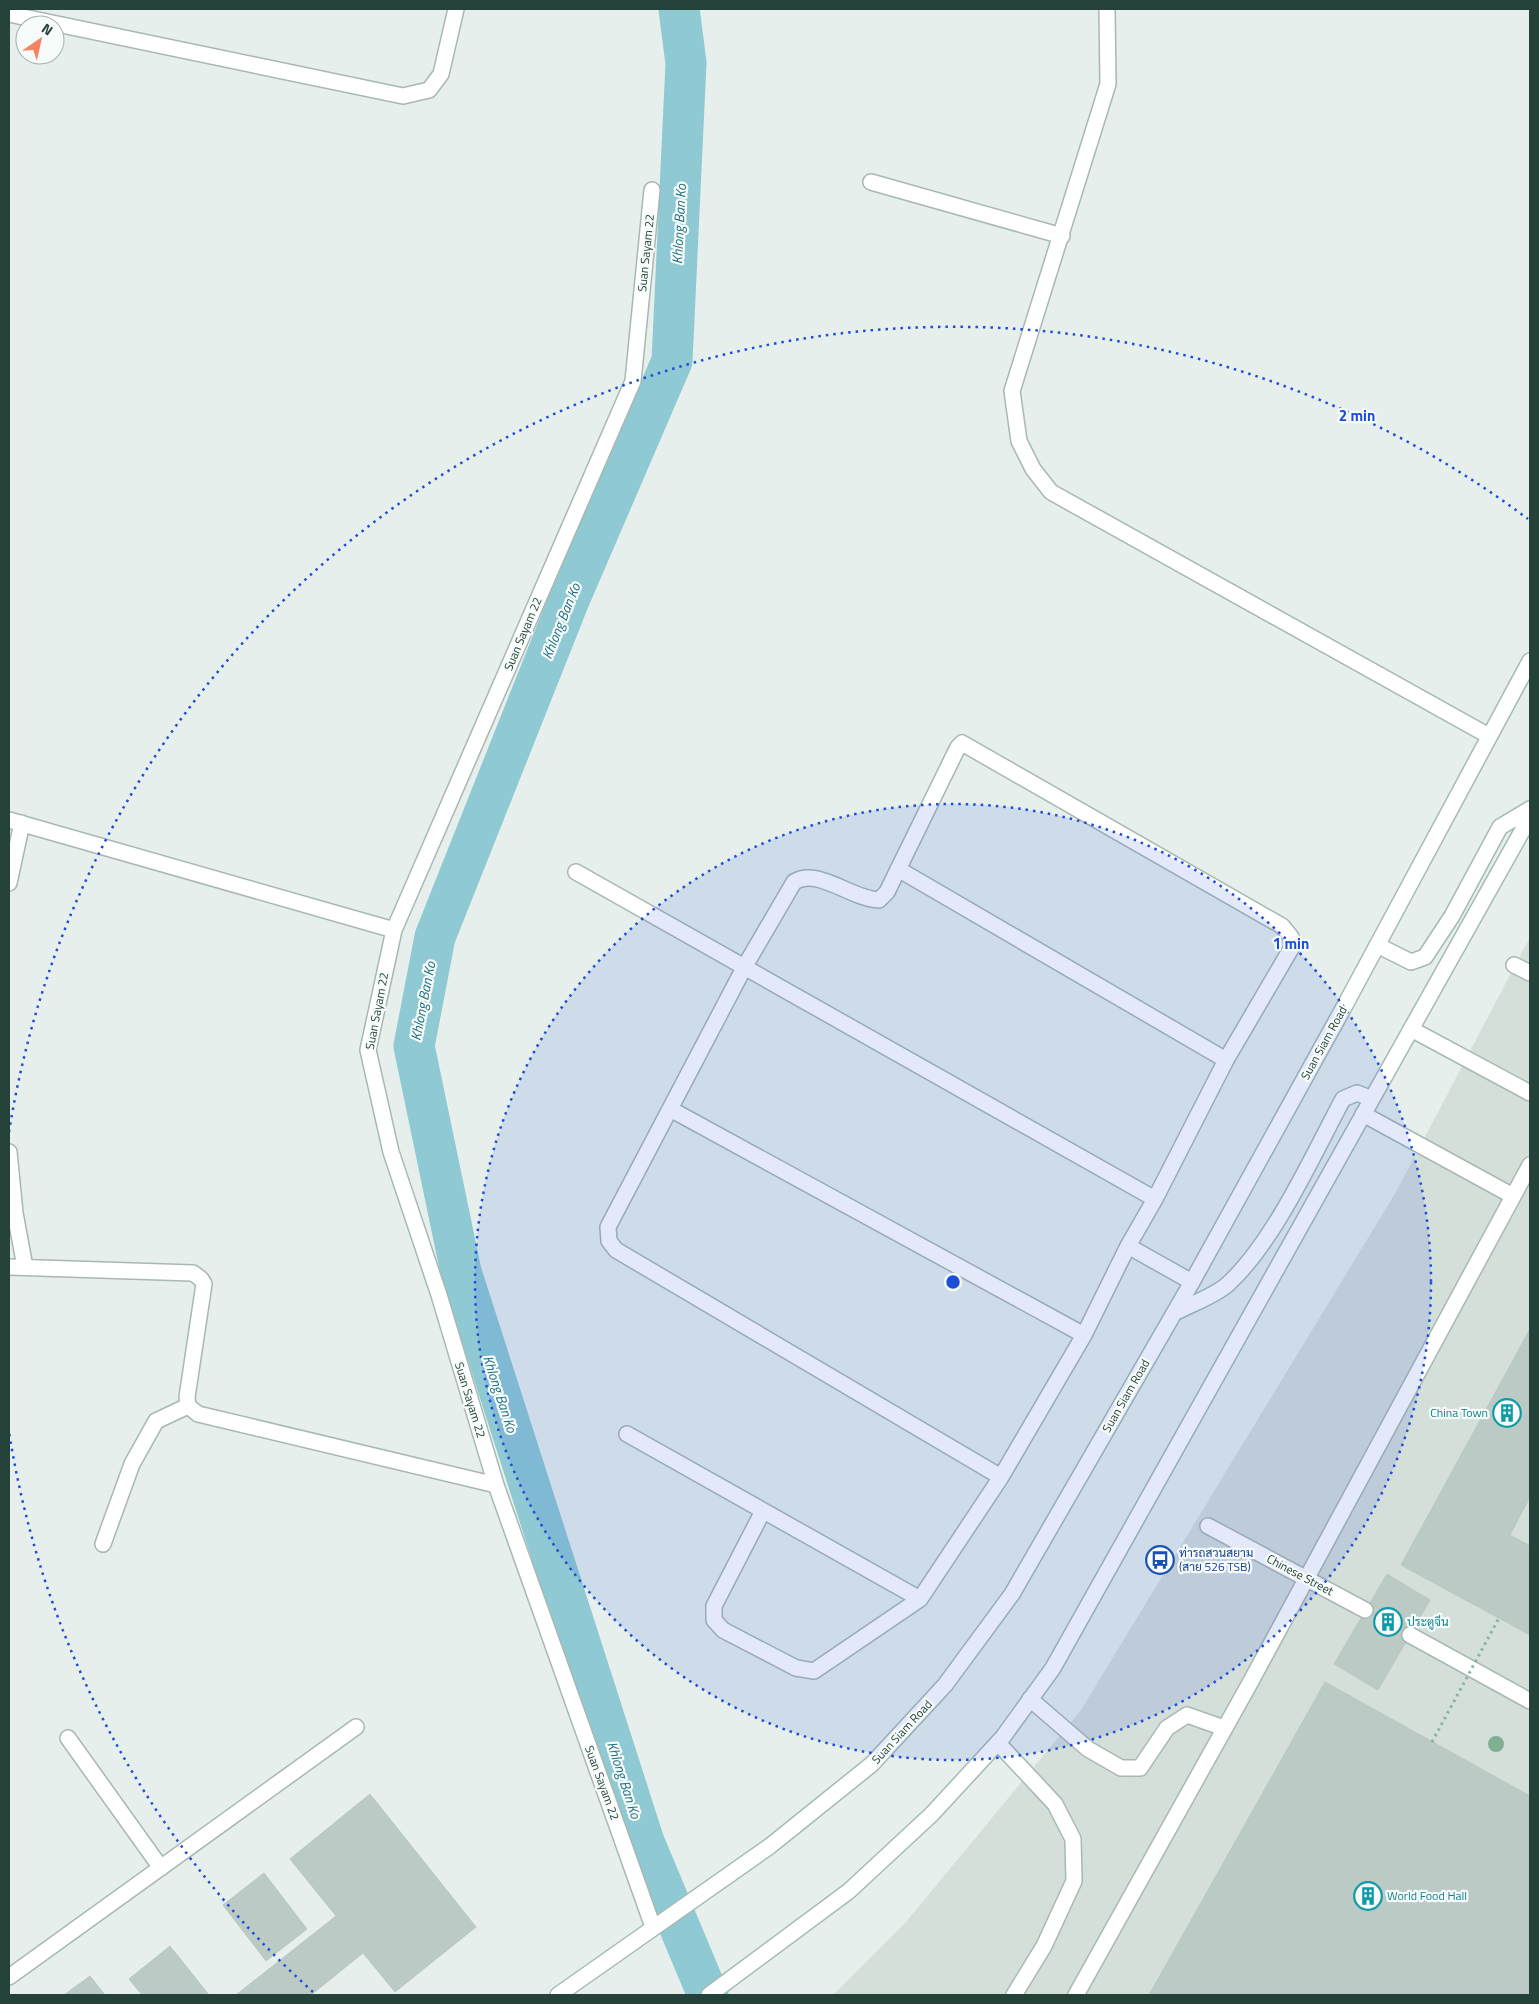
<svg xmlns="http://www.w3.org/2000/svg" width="1539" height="2004" font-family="'Titillium Web',Sarabun,sans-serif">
	<rect width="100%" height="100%" fill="#e6efeb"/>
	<!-- built -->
	<path fill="#d4dfda" d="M 1530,937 L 1530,1995 L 833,1995 L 906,1922 L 1081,1710 L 1396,1192 Z"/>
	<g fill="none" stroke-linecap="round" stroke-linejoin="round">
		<!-- canal -->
		<path stroke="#8ec9d4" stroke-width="41" d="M 679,9 L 686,63 L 672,361 L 569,600 L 435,937 L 414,1046 L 461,1272 L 644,1842 L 708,1995"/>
	</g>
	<!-- building -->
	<path fill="#bbcac4" stroke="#b8c9c2" d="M 1530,1329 L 1530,1497 L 1510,1535 L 1530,1546 L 1530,1635 L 1401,1565 Z
		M 1387,1574 L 1430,1600 L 1378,1690 L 1334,1664 Z
		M 1325,1682 L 1530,1796 L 1530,1995 L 1149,1995 Z
		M 370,1794 L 476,1927 L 395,1992 L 363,1953 L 311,1995 L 236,1995 L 336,1916 L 290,1859 Z
		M 264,1873 L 307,1929 L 266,1961 L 223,1905 Z
		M 170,1946 L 209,1995 L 142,1995 L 129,1979 Z
		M 90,1976 L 105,1995 L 64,1995 Z"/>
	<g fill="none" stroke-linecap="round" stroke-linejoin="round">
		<!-- street-tunnel -->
		<path stroke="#bfccc8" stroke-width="15" stroke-dasharray="15 8" stroke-linecap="butt" d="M 1365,1610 L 1410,1635"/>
		<defs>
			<path id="lane" d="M 898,869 L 1226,1060
				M 576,872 L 1155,1199
				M 1411,1029 L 1530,1093
				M 672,1110 L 1084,1335
				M 1363,1114 L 1513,1196
				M 1128,1246 L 1192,1282
				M 627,1434 L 920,1599
				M 763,1511 L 714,1606 L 714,1620 L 723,1630 L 796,1668 L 814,1671 L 920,1599 L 1001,1477 L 1084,1335 L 1128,1246 L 1155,1199 L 1226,1060 L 1292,947 L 1291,937 L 1282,926 L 962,743 L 958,747 L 887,892 L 879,900 C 851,899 818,867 794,882 L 745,966 L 608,1227 L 609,1241 L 616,1250 L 1001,1477
				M 1030,1699 L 1088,1749 L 1121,1768 L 1140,1768 L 1167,1728 L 1187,1715 L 1224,1728
				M 998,1743 L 1055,1804 L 1073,1839 L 1074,1881 L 1044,1946 L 1014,1995
				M 1076,1995 L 1250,1683 L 1530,1165"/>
			<path id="street" d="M 1107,9 L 1108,84 L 1012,391 L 1019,441 L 1033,469 L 1051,492 L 1489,736
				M 9,14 L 403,96 L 429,90 L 441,74 L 456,9
				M 871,182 L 1062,236
				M 652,190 L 633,381 L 394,930 L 368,1050 L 391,1152 L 439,1295 L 496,1485 L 653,1927
				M 9,820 L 394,930
				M 9,883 L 22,823
				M 1514,965 L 1530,973
				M 9,1152 L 15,1213 L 25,1267
				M 9,1267 L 193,1273 L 201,1279 L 204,1284 L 187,1397 L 188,1406 L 198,1414 L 496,1485
				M 1208,1526 L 1365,1610
				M 103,1544 L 132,1464 L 156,1421 L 188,1406
				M 1410,1635 L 1530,1701
				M 68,1738 L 161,1868
				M 9,1977 L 356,1727"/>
			<path id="secondary" d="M 1377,945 L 1411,962 L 1425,957 L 1452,916 L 1500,827 L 1530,809
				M 1174,1313 C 1189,1305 1215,1296 1228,1284 C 1274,1242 1313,1155 1343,1099 L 1357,1093 L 1372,1099
				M 558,1995 L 770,1846 L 872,1764 L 945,1685 L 1012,1594 L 1192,1282 L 1344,1007 L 1530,661
				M 709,1995 L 849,1891 L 932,1814 L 1003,1737 L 1053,1668 L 1530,817"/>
		</defs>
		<!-- lane casing -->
		<use href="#lane" stroke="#a8b8b2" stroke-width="18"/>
		<!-- street casing -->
		<use href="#street" stroke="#a8b8b2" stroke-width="18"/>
		<!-- secondary casing -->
		<use href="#secondary" stroke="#a4bbb3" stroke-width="18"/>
		<!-- lane -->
		<use href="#lane" stroke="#fff" stroke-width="15"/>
		<!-- street -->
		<use href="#street" stroke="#fff" stroke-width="15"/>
		<!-- secondary -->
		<use href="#secondary" stroke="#fff" stroke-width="15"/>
		<!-- path-bridge -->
		<path stroke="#86b3a5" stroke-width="3" stroke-dasharray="2.5 4" stroke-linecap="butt" d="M 1432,1742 L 1499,1618"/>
	</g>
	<!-- trees -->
	<circle fill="#80af93" cx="1496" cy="1744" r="8"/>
	<!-- distance rings -->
	<circle cx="953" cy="1282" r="478" fill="#1d4ed8" fill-opacity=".12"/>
	<g fill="none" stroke="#1d4ed8" stroke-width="2.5" stroke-dasharray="2.5 5">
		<circle cx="953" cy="1282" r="478"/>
		<path d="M313 1992A956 956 0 0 1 9 1432M9 1132A956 956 0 0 1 1528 519"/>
	</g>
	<!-- icons -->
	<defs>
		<symbol id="building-ring" viewBox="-11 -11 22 22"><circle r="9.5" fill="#f7fbf9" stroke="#0f9aa8" stroke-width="1.5"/><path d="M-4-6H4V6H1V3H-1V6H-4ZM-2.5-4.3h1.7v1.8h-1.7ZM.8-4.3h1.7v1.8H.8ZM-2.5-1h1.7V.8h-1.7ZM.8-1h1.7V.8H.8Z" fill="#0f9aa8"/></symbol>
		<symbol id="bus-ring" viewBox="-11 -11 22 22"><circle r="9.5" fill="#f7fbf9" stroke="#1a4fb4" stroke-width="1.5"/><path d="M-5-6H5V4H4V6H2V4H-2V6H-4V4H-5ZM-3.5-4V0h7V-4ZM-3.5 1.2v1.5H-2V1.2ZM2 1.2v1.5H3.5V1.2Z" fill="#1a4fb4"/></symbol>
	</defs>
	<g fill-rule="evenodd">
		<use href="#building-ring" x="1491" y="1397" width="32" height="32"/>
		<use href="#bus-ring" x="1144" y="1544" width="32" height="32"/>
		<use href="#building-ring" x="1372" y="1606" width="32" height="32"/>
		<use href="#building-ring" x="1352" y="1880" width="32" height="32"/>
	</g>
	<g text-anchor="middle" stroke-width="4.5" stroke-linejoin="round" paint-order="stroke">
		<!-- street labels -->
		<g font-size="12" fill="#24423a" stroke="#f7fbf9">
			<text transform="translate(646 253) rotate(-84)" y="4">Suan Sayam 22</text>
			<text transform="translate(523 634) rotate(-67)" y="4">Suan Sayam 22</text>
			<text transform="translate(377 1011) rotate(-79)" y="4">Suan Sayam 22</text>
			<text transform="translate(1324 1043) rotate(-61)" y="4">Suan Siam Road</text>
			<text transform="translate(1126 1396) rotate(-60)" y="4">Suan Siam Road</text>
			<text transform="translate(470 1400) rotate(73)" y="4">Suan Sayam 22</text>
			<text transform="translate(1300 1575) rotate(28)" y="4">Chinese Street</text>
			<text transform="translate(902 1732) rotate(-47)" y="4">Suan Siam Road</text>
			<text transform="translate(602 1783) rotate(70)" y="4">Suan Sayam 22</text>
		</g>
		<!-- culture labels -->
		<g font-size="12" fill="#0d838f" stroke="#f7fbf9" text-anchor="start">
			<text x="1488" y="1417" text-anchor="end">China Town</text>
			<text x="1407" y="1626">ประตูจีน</text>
			<text x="1387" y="1900">World Food Hall</text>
		</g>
		<!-- transit labels -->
		<g font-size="12" fill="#164399" stroke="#f7fbf9" text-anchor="start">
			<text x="1179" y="1557">ท่ารถสวนสยาม<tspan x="1179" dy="14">(สาย 526 TSB)</tspan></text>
		</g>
		<!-- water labels -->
		<g font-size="14" font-style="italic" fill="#1c6f80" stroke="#f7fbf9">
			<text transform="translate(679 224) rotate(-87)" y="5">Khlong Ban Ko</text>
			<text transform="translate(561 621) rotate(-68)" y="5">Khlong Ban Ko</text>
			<text transform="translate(423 1001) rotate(-79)" y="5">Khlong Ban Ko</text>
			<text transform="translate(500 1394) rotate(72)" y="5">Khlong Ban Ko</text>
			<text transform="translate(624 1780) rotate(72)" y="5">Khlong Ban Ko</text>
		</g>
	</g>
	<circle cx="953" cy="1282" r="8" fill="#1d4ed8" stroke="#f7fbf9" stroke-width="2.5"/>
	<g font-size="15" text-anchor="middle" font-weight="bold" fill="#1d4ed8" stroke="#f7fbf9" stroke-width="4.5" stroke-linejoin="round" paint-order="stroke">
		<text x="1357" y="421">2 min</text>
		<text x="1291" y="949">1 min</text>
	</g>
	<!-- border -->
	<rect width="1539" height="2004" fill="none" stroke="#24423a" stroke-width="20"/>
	<!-- north arrow -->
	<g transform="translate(40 40) rotate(34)"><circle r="24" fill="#f7fbf9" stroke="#a3b1ad"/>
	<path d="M0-4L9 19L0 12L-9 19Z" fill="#f4845f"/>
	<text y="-8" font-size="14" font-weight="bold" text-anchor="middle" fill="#24423a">N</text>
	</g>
</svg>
